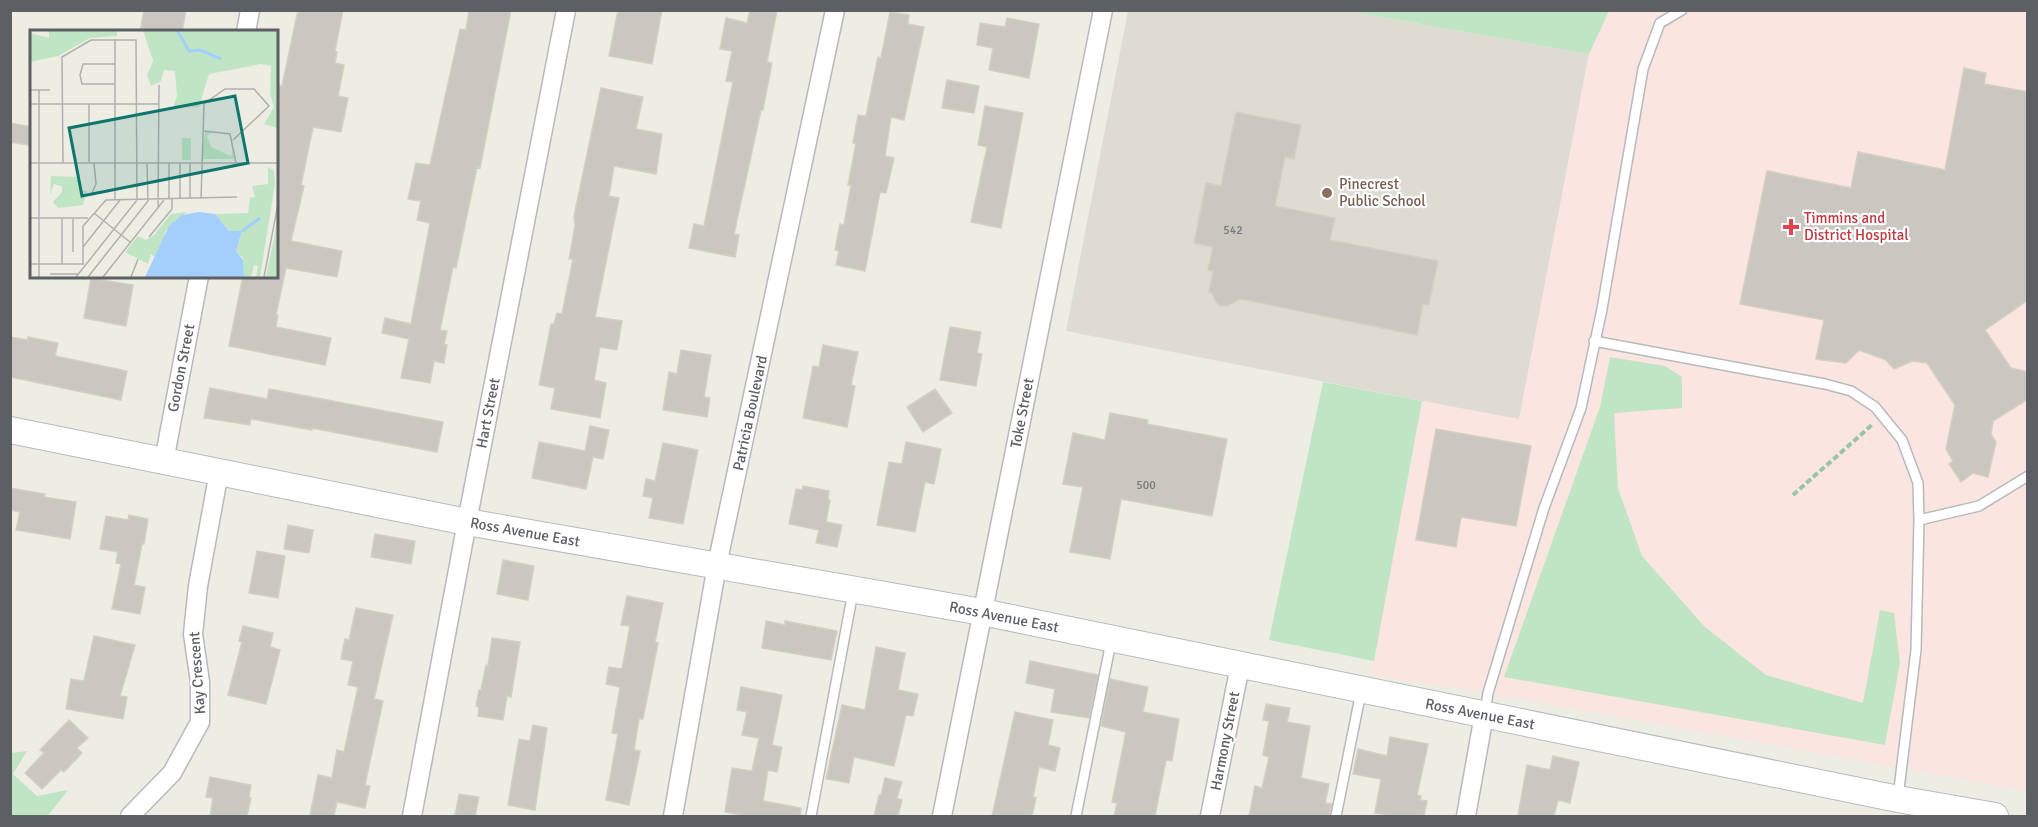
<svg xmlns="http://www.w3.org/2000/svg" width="2038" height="827" font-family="Signika,sans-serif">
	<rect width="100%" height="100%" fill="#eeede4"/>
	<!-- education -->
	<path fill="#dedcd2" d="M 1128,11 L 1348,11 L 1589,54 L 1519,420 L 1066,331 Z"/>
	<!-- medical -->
	<path fill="#fbe5e0" d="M 1609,11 L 2027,11 L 2027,791 L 1488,693 L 1371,675 L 1422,401 L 1519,419 L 1589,54 Z"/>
	<!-- green -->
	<path fill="#c0e5c4" d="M 1348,11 L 1609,10 L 1609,11 L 1589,54 Z
		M 1610,357 L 1665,366 L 1682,377 L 1682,408 L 1614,413 L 1618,488 L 1642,556 L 1705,627 L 1766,675 L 1863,703 L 1880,610 L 1894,613 L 1900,663 L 1885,745 L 1504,677 L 1600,407 Z
		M 1323,382 L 1422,401 L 1374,661 L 1269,640 Z
		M 27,751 L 13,774 L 37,796 L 68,790 L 48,816 L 11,816 L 11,753 Z"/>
	<!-- building -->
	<path fill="#cac7c1" stroke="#d3cfc2" stroke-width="1.5" d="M 144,10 L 186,10 L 182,32 L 140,32 Z
		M 298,10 L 343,10 L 335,51 L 337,52 L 335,63 L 344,65 L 338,96 L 348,98 L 341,132 L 313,127 L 301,185 L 304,186 L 291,241 L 342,251 L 337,277 L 286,268 L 276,315 L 278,315 L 276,327 L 331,338 L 325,365 L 229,346 L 243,276 L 276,276 L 276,101 L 279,85 L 282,86 Z
		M 469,10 L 511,10 L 480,168 L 477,167 L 456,268 L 453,267 L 440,330 L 447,331 L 444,344 L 447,345 L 444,363 L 434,361 L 430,383 L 401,378 L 409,339 L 382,333 L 385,318 L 411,324 L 430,223 L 417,220 L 421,201 L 408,199 L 416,163 L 430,165 L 460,29 L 466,30 Z
		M 618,10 L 662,10 L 652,64 L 609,56 Z
		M 750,10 L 777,10 L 767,62 L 772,63 L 763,110 L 761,110 L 734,234 L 739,235 L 735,257 L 689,248 L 694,224 L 704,226 L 733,82 L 726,81 L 732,51 L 720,49 L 726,18 L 747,23 Z
		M 890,12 L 909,15 L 908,24 L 924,27 L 904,120 L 891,117 L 885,156 L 894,158 L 886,193 L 880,192 L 865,271 L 836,265 L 839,251 L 835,250 L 840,224 L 844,225 L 851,185 L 848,185 L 856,143 L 853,143 L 858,115 L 866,116 L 878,57 L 881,58 Z
		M 1007,18 L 1039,24 L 1029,78 L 989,70 L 993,48 L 977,45 L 980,23 L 1005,27 Z
		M 1964,68 L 1986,73 L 1984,84 L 2028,92 L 2028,300 L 1985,330 L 2011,368 L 2028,372 L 2028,399 L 1993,421 L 1991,434 L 1996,442 L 1988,477 L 1973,473 L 1961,482 L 1949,464 L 1953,461 L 1946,449 L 1955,405 L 1927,363 L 1912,361 L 1894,369 L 1886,360 L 1859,350 L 1846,363 L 1816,359 L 1824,320 L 1740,304 L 1767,171 L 1851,188 L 1858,152 L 1945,170 Z
		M 947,80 L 979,86 L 974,113 L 942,108 Z
		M 601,88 L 643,97 L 636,129 L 662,134 L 656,174 L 614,166 L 609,196 L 619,198 L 595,317 L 622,321 L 617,350 L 600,347 L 594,380 L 606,383 L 600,418 L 551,409 L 555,388 L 539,385 L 551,324 L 554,324 L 557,313 L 562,314 L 573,259 L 569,259 L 575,226 L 574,216 Z
		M 985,106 L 1023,113 L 1001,228 L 971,222 L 987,147 L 978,145 Z
		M 1236,112 L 1301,125 L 1294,159 L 1285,157 L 1275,206 L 1335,218 L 1330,240 L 1438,261 L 1429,305 L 1423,304 L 1417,335 L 1241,299 L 1227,306 L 1219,305 L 1216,302 L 1212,293 L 1209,292 L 1213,271 L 1208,270 L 1213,247 L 1194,243 L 1206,183 L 1221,186 Z
		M 10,123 L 32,127 L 29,145 L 10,142 Z
		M 91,278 L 133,285 L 126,326 L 84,318 Z
		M 950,327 L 981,332 L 977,353 L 982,354 L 976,386 L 940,380 Z
		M 10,337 L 28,340 L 28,337 L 58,343 L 55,356 L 127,371 L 121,400 L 10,377 Z
		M 823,345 L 858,352 L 851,385 L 855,386 L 847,427 L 803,418 L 813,366 L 819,367 Z
		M 681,350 L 711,355 L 704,397 L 710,398 L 707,417 L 663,410 L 669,372 L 677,374 Z
		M 210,388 L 267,399 L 269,389 L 443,422 L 437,452 L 312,428 L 312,430 L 251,419 L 250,425 L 204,418 Z
		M 935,389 L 952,413 L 923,432 L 907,407 Z
		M 1110,413 L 1148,420 L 1147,424 L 1227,439 L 1212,516 L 1121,499 L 1110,559 L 1070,552 L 1083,487 L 1063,484 L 1073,433 L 1105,440 Z
		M 590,426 L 609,430 L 603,459 L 593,457 L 586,489 L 532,478 L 539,442 L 585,451 Z
		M 1436,429 L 1531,446 L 1516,526 L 1461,517 L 1456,547 L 1416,540 Z
		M 906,442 L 941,449 L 934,484 L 925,482 L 915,532 L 877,525 L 889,462 L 902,464 Z
		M 663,443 L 698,450 L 683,524 L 649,518 L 653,498 L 643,496 L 646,479 L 655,481 Z
		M 803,486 L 829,491 L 828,500 L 830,500 L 826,522 L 842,525 L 837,547 L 816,543 L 819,530 L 789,524 L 796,489 L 802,490 Z
		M 10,488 L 45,494 L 44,497 L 76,502 L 70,539 L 16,530 L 20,512 L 10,510 Z
		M 129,515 L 148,519 L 144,544 L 142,544 L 134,585 L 145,587 L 140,614 L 112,609 L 121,564 L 116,563 L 118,552 L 100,549 L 106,516 L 128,520 Z
		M 288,525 L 313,530 L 309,553 L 284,549 Z
		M 375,534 L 415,541 L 411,564 L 371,557 Z
		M 257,551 L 285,556 L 278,598 L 249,593 Z
		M 503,560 L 534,566 L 528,600 L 497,594 Z
		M 627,596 L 663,603 L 655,642 L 658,643 L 643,719 L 639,719 L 634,750 L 640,751 L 629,805 L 606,800 L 618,734 L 612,733 L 620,687 L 606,684 L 609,667 L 622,669 L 630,626 L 621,625 Z
		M 356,608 L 393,615 L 374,699 L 383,701 L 365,785 L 370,786 L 365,808 L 337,802 L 334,816 L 310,816 L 318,775 L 332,778 L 337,750 L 344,752 L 358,687 L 348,685 L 353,661 L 341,659 L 345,639 L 349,640 Z
		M 766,621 L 785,625 L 785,621 L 837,631 L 831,660 L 762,648 Z
		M 243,626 L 273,633 L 270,647 L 280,650 L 266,704 L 228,695 L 242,642 L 239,641 Z
		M 94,636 L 135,645 L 120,696 L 127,697 L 123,719 L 66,709 L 71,679 L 84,681 Z
		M 492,638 L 520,642 L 511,697 L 507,696 L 503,720 L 478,716 L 479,707 L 476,706 L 479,690 L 481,690 L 486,665 L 488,666 Z
		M 876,647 L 905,653 L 898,690 L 918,694 L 913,716 L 906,715 L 894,766 L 854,757 L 849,783 L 826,779 L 842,705 L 865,710 Z
		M 1030,661 L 1098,675 L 1089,718 L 1051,712 L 1055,689 L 1026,683 Z
		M 1110,679 L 1148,687 L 1143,712 L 1179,719 L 1172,761 L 1166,760 L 1155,816 L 1114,816 L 1117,803 L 1112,802 L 1126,732 L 1101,726 Z
		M 741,687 L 782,695 L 772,745 L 782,747 L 777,772 L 768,770 L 763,801 L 801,808 L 800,816 L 746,816 L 725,812 L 732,768 L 752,771 L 759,738 L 742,735 L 747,712 L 737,710 Z
		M 1266,704 L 1290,708 L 1287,722 L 1310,726 L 1301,778 L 1329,784 L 1325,803 L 1332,804 L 1329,816 L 1249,816 L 1255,786 L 1262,788 L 1269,757 L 1263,755 L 1269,721 L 1263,720 Z
		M 1015,712 L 1053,720 L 1048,745 L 1060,748 L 1055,771 L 1039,767 L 1033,797 L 1036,798 L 1032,816 L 992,816 Z
		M 69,720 L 88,738 L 77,748 L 82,753 L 64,772 L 61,770 L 42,789 L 25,773 L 44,753 L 40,750 Z
		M 533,725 L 547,728 L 535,810 L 508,805 L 519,739 L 530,741 Z
		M 1390,737 L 1428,744 L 1417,795 L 1421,796 L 1420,800 L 1427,801 L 1424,816 L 1395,816 L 1375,813 L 1381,779 L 1353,774 L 1358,749 L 1387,756 Z
		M 1553,756 L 1579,762 L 1570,803 L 1558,800 L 1554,816 L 1518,816 L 1527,765 L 1550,770 Z
		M 210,777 L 251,785 L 249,797 L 251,798 L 247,816 L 210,816 L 213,798 L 206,797 Z
		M 885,778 L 902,782 L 897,798 L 902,800 L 898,816 L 874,816 L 879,795 L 881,795 Z
		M 459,794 L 479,797 L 475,816 L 455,816 Z"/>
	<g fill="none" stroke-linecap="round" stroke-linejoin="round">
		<defs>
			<path id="lane" d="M 1594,341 L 1825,384 L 1851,391 L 1875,407 L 1902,440 L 1918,483 L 1919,520 L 1916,650 L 1898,797
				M 1919,520 L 1979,506 L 2028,476
				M 1485,713 L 1488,693 L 1544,508 L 1581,408 L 1602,309 L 1643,69 L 1660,23 L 1682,10
				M 811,816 L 853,592
				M 1076,816 L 1111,642
				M 1336,816 L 1361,692"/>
			<path id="street" d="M 246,32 L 250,10
				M 164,461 L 199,276
				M 130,816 L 172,773 L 200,722 L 200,682 L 193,634 L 198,586 L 219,472
				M 412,816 L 467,522 L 566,10
				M 673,816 L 717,565 L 835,10
				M 942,816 L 1103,10
				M 1210,816 L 1240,666
				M 1466,816 L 1484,715"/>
			<path id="secondary" d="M 10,430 L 467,522 L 982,612 L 1898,799 L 1995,816"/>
		</defs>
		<!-- lane casing -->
		<use href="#lane" stroke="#b6b9bd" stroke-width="12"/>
		<!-- street casing -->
		<use href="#street" stroke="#b6b9bd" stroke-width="21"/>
		<!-- secondary casing -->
		<use href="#secondary" stroke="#b7babf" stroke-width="28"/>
		<!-- path -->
		<path stroke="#98c4a8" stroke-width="4" stroke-dasharray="6 3" stroke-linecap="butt" d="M 1793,495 L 1873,424"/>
		<!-- lane -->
		<use href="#lane" stroke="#fff" stroke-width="9"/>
		<!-- street -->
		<use href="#street" stroke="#fff" stroke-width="18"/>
		<!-- secondary -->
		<use href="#secondary" stroke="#fff" stroke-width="26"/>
	</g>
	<!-- markers -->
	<circle fill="#8d6e63" stroke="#fff" stroke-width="2" cx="1327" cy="193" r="6"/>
	<path fill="#e0444e" stroke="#fff" stroke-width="2" d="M1788 218h6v6h6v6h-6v6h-6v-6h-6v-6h6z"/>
	<g text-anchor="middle" stroke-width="4.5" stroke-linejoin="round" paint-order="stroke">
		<!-- number labels -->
		<g font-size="12" fill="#78797b">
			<text x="1233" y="234">542</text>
			<text x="1146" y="489">500</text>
		</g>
		<!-- education labels -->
		<g font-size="15" fill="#785e54" stroke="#fff" text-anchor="start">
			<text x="1339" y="189">Pinecrest<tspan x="1339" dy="17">Public School</tspan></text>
		</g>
		<!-- health labels -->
		<g font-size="15" fill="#be3a42" stroke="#fff" text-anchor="start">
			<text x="1804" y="223">Timmins and<tspan x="1804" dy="17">District Hospital</tspan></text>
		</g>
		<!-- street labels -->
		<g font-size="15" fill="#5c5f64" stroke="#fff">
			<text transform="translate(181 368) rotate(-79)" y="5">Gordon Street</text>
			<text transform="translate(488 413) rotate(-79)" y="5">Hart Street</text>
			<text transform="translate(750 413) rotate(-78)" y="5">Patricia Boulevard</text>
			<text transform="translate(1022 413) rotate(-79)" y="5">Toke Street</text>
			<text transform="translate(525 532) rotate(10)" y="5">Ross Avenue East</text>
			<text transform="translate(1004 617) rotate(11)" y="5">Ross Avenue East</text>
			<text transform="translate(197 673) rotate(-94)" y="5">Kay Crescent</text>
			<text transform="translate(1480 714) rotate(11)" y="5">Ross Avenue East</text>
			<text transform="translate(1225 741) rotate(-79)" y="5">Harmony Street</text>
		</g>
	</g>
	<!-- overview -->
	<g transform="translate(30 30)">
		<rect width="248" height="248" fill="#eeede4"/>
		<path d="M 19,0 L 87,0 L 87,6 L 60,8 L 28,26 L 0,32 L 0,3 L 19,8 ZM 113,0 L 247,0 L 247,98 L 234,94 L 244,77 L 240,64 L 241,36 L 231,34 L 179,44 L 169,77 L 143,78 L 147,66 L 145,41 L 134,40 L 131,51 L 121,56 L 117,45 L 123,31 ZM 175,102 L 181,102 L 177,106 L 181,117 L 201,126 L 203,118 L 204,129 L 172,129 ZM 152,108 L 161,108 L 161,130 L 152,130 ZM 238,137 L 244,141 L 245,154 L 230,247 L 226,247 L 228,236 L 224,235 L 221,247 L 214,247 L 213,228 L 206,221 L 212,202 L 199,201 L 185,184 L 218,183 L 220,168 L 225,167 L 222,156 L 238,154 ZM 21,146 L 49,147 L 49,160 L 57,161 L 53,175 L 28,178 L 23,172 L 32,162 L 32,156 L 24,154 L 20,165 ZM 157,182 L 136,200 L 129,224 L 125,227 L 121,224 L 118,234 L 95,222 L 108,206 L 116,210 L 124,205 L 141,184 ZM 247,185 L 247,247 L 236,247 L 245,203 Z" fill="#c0e5c4"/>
		<path d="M 169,182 L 185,184 L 199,201 L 212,201 L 206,221 L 213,230 L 214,247 L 115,247 L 139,196 L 152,185 Z" fill="#a4cffd"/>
		<path fill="none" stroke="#a4cffd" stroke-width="3" d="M 147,0 L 159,21 L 170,20 L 191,29M 212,201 L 230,188"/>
		<path fill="none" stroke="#b0b0ad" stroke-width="1.5" d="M 85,9 L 85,169M 84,54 L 52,54 L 50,45 L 53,34 L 85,34M 0,60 L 20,60M 0,74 L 129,74M 59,74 L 59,132M 174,101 L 200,104 L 206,133M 0,133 L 248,133M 33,133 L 32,27 L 61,10 L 106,10 L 107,170 L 46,247M 139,133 L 139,169M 160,133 L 160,169M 62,163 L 66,154 L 64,133M 150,169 L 150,133M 171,169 L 174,74 L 195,59 L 224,59 L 239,76 L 203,110M 128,178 L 129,55M 64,183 L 100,212M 0,188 L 58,188M 43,189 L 43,222M 119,207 L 142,179 L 142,169M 53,217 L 90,170M 0,234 L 54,234M 32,234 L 32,188M 53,234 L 53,196 L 76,170 L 207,167M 20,244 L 48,244M 9,247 L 9,60M 58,247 L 118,171 L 117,133M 73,247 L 134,170M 101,247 L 108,229M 234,247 L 248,174"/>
		<path fill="#0f766e" fill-opacity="0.15" stroke="#0f766e" stroke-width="3" d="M 205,66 L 218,133 L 52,166 L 39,98 Z"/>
		<rect width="248" height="248" fill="none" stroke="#5c5f64" stroke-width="3"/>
	</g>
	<!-- border -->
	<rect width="2038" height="827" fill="none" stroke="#5c5f64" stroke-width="24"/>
</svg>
